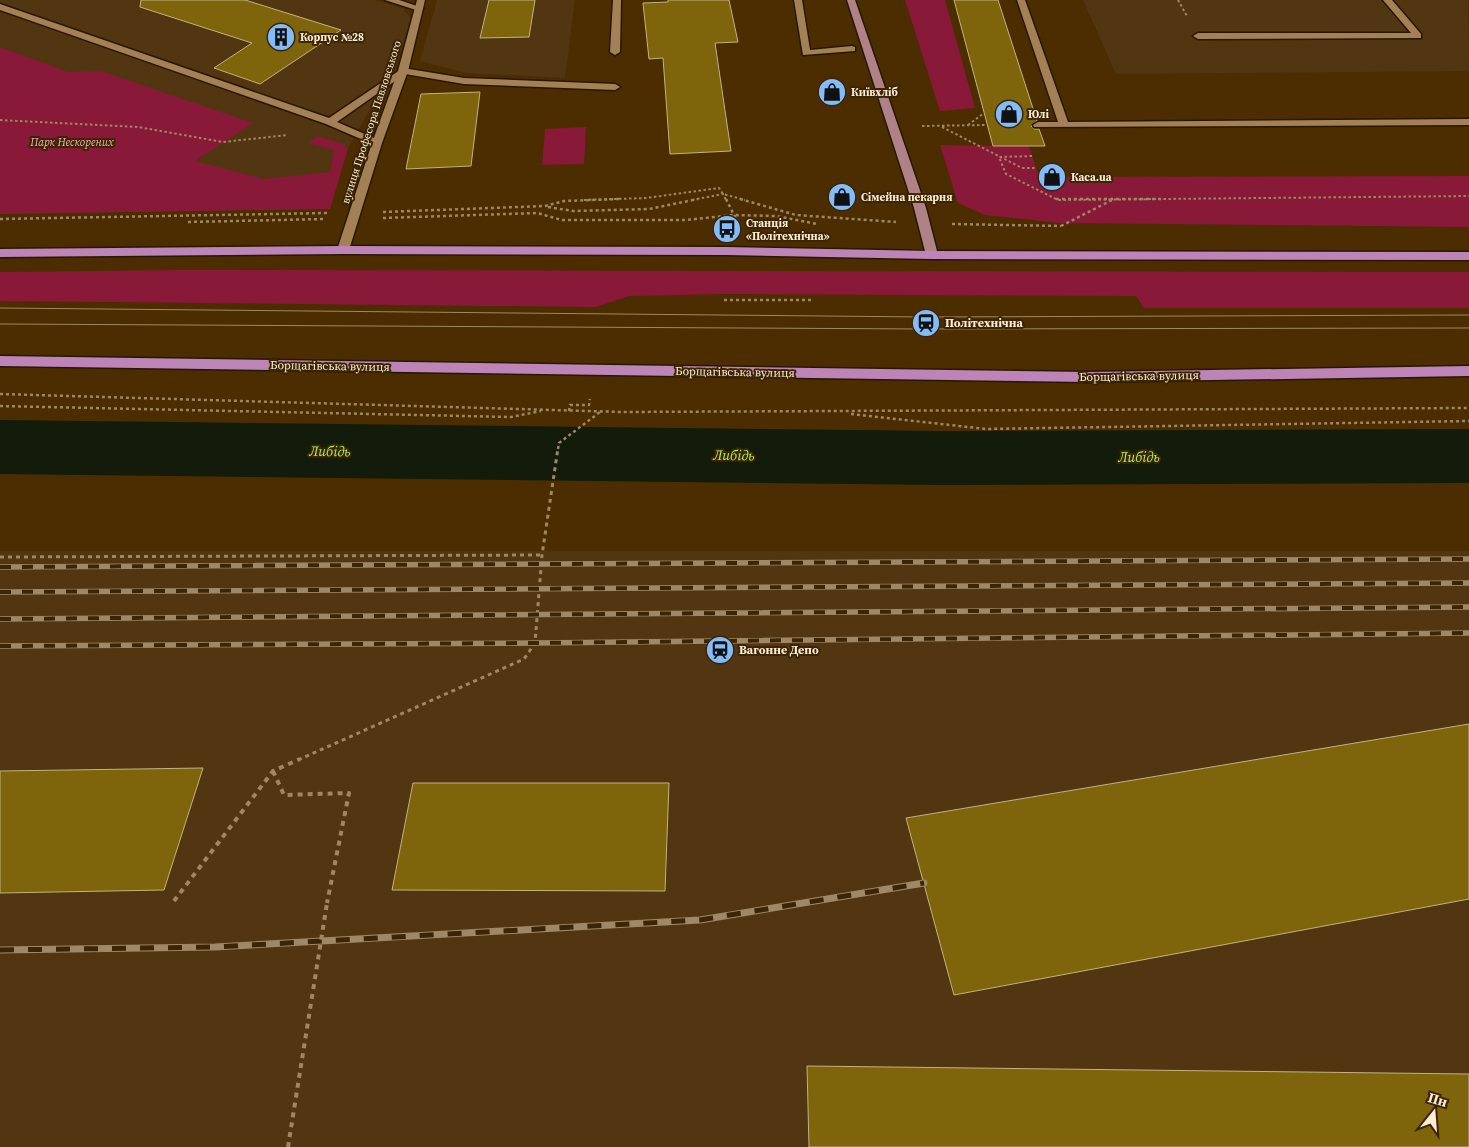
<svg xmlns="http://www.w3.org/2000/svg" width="1469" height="1147" font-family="'Source Serif 4',serif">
	<rect width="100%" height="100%" fill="#4b2d00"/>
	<!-- built -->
	<path fill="#523611" d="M 0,0 L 375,0 L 403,8 L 411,19 L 397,62 L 348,148 L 330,209 L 0,214 Z
		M 437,0 L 575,0 L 565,78 L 466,73 L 420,61 Z
		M 1083,0 L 1468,0 L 1469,71 L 1116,74 Z
		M 0,551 L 1469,551 L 1469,1147 L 0,1147 Z"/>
	<!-- green -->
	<path fill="#891938" d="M 905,0 L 945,0 L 975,108 L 940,111 Z
		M 0,47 L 68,72 L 101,71 L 253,123 L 195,161 L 264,179 L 330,172 L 334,150 L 309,143 L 317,136 L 341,143 L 348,148 L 330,209 L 0,214 Z
		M 586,127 L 584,164 L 542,165 L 545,129 Z
		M 940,145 L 1029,146 L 1039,177 L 1469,176 L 1469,227 L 1059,223 L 985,215 L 958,203 Z
		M 182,270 L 1469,272 L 1469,308 L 1144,308 L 1136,296 L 726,294 L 629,296 L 596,307 L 0,301 L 0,272 Z"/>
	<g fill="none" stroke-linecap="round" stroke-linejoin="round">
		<!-- river -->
		<path fill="#131c0a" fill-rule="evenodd" d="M 0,420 L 942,431 L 1469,429 L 1469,483 L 942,485 L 0,474 Z"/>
	</g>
	<!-- building -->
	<path fill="#7e650c" stroke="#c4b27f" d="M 141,0 L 245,0 L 341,30 L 260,84 L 214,68 L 252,43 L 140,7 Z
		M 489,0 L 535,0 L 529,37 L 480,38 Z
		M 668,0 L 729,0 L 738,42 L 715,43 L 731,151 L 670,154 L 663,58 L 649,59 L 643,3 L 668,2 Z
		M 954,0 L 998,0 L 1037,121 L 1031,126 L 1034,129 L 1039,129 L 1045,146 L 993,146 Z
		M 480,92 L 471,166 L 406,169 L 421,94 Z
		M 1469,724 L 1469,899 L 954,995 L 906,818 Z
		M 203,768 L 164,890 L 0,893 L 0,771 Z
		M 413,783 L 669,783 L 665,891 L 392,890 Z
		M 807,1066 L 1469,1074 L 1469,1147 L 809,1147 Z"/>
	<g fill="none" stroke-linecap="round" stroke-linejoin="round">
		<defs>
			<path id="lane" d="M 385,0 L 399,0 L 423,8 L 419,11 Z
				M 613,0 L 621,0 L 620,52 L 615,55 L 610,52 Z
				M 794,0 L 802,0 L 810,50 L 852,46 L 855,47 L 855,51 L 803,55 Z
				M 1017,0 L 1025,0 L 1068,122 L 1469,119 L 1469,125 L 1034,127 L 1033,125 L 1038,122 L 1058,122 Z
				M 1383,0 L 1392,0 L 1421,34 L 1421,38 L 1198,39 L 1193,36 L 1198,33 L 1411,33 Z
				M 0,4 L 329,118 L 403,68 L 464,78 L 615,84 L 620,87 L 615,90 L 464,84 L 405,74 L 337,122 L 381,141 L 382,143 L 377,146 L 326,124 L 0,10 Z"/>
			<path id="street" d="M 417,0 L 425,0 L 408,71 L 382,143 L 349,250 L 347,253 L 339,253 L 337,250 L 372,143 L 398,71 Z"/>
			<path id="secondary" d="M 847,0 L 855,0 L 926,208 L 938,255 L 936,258 L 928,258 L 926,255 L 914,208 Z"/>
			<path id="primary" d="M 343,246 L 726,247 L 932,251 L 1469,252 L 1469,260 L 932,259 L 726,255 L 343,254 L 0,257 L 0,249 Z
				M 0,356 L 1088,372 L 1469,366 L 1469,376 L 1088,382 L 0,366 Z"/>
		</defs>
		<!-- lane casing -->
		<use href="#lane" stroke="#281803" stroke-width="3"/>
		<!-- street casing -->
		<use href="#street" stroke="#281803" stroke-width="3"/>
		<!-- secondary casing -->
		<use href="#secondary" stroke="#281803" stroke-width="3"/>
		<!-- primary casing -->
		<use href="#primary" stroke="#281803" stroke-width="3"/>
		<!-- path-far3 -->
		<path stroke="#9f8664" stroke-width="2" stroke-dasharray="2.5 2.5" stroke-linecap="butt" d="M 1178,0 L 1187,16
			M 0,120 L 138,127 L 223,142 L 288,135
			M 968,125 L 984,113
			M 922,126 L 987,125
			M 942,127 L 1022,168 L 1036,168
			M 1032,156 L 999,157 L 1006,174 L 1058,200 L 1469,196
			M 584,200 L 646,198 L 719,188 L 723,194 L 745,200
			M 692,200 L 723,194 L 726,200"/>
		<!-- path-far2 -->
		<path stroke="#9f8664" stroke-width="2.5" stroke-dasharray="3 3" stroke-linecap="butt" d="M 726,199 L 739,225
			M 740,199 L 796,215 L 896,222
			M 1056,199 L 1161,199
			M 548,207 L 573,211 L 649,209 L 698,199
			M 383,212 L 545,206 L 564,201 L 619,199
			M 383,218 L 537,213 L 562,220 L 686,220 L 733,215 L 776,216 L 817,224
			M 0,219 L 327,213
			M 188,222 L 324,219
			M 952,224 L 1061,226
			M 1061,226 L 1112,200
			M 724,300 L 814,300
			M 0,394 L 622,412 L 1469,408
			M 0,406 L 511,417 L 541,411
			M 569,411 L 570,405 L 589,405 L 590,399
			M 851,414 L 986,429 L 1469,421
			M 558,449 L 559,443 L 600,412"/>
		<!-- path-far1 -->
		<path stroke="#9f8664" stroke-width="3" stroke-dasharray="4 4" stroke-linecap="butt" d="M 0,557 L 542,555
			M 298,760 L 524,659 L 535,643 L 542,555 L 558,448"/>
		<!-- path -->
		<path stroke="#9f8664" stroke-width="4" stroke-dasharray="5 5" stroke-linecap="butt" d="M 273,771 L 284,795 L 349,793 L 327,903
			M 174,901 L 273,771 L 300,759"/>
		<!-- lane -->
		<use href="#lane" fill="#a38056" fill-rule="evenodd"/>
		<!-- street -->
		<use href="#street" fill="#a38056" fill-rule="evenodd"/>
		<!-- secondary -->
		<use href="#secondary" fill="#af8287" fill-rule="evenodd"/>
		<!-- primary -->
		<use href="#primary" fill="#bc84b7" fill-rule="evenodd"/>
		<!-- tram -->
		<path stroke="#a08866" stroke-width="1" d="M 0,308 L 926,317 L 1469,315
			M 0,324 L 927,329 L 1469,328"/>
		<defs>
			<path id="rail-far1" d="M 0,567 L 1469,559
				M 0,592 L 1469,583
				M 0,619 L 1469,607
				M 0,646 L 535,643 L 1469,633"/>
			<path id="rail" d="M 0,950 L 215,947 L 700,920 L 924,883"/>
		</defs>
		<!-- rail-far1 casing -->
		<use href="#rail-far1" stroke="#a08866" stroke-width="5.5"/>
		<!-- rail casing -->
		<use href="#rail" stroke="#a08866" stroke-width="7"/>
		<!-- rail-far1 -->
		<use href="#rail-far1" stroke="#3c2504" stroke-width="4" stroke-dasharray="11" stroke-linecap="butt"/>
		<!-- rail -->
		<use href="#rail" stroke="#3c2504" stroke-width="5" stroke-dasharray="14" stroke-linecap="butt"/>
		<!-- path-bridge -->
		<path stroke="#9f8664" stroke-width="4" stroke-dasharray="5 5" stroke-linecap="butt" d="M 288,1147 L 327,903"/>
	</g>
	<!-- icons -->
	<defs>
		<symbol id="building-disc" viewBox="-11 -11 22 22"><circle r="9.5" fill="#82bcfa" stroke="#3c2504"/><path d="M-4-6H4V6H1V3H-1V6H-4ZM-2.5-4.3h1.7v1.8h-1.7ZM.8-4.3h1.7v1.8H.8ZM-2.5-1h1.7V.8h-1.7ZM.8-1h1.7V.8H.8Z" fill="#111"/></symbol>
		<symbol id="shop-disc" viewBox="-11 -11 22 22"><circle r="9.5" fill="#82bcfa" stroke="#3c2504"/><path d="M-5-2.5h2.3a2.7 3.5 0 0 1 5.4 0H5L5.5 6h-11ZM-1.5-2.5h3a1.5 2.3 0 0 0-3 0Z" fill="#111"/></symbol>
		<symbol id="bus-disc" viewBox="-11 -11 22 22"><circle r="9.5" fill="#82bcfa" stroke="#3c2504"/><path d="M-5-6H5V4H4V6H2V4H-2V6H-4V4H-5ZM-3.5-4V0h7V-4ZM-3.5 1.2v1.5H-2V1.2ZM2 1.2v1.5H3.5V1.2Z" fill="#111"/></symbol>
		<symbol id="station-disc" viewBox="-11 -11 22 22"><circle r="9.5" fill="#82bcfa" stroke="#3c2504"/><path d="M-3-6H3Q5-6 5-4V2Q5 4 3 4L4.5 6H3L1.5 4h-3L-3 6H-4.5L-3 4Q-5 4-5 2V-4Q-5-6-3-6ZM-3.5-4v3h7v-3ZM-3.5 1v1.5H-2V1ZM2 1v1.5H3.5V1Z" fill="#111"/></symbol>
	</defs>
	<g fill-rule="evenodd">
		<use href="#building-disc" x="265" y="21" width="32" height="32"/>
		<use href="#shop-disc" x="816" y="76" width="32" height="32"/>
		<use href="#shop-disc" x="993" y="98" width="32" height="32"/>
		<use href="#shop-disc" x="1036" y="161" width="32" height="32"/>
		<use href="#shop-disc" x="826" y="181" width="32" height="32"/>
		<use href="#bus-disc" x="711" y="213" width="32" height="32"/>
		<use href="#station-disc" x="910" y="307" width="32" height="32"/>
		<use href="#station-disc" x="704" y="634" width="32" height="32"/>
	</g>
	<g text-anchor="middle" stroke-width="4" stroke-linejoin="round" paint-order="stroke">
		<!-- far-poi labels -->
		<g font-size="11" font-weight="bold" fill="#ffecd6" stroke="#3c2504" text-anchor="start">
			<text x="300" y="41">Корпус №28</text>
			<text x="851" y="96">Київхліб</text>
			<text x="1028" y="118">Юлі</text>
			<text x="1071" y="181">Каса.ua</text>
			<text x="861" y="201">Сімейна пекарня</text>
			<text x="746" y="227">Станція<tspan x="746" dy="13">«Політехнічна»</tspan></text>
		</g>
		<!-- far-street labels -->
		<g font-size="11" fill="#ffecd6" stroke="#3c2504">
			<text transform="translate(371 122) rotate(-72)" y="4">вулиця Професора Павловського</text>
		</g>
		<!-- far-park labels -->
		<g font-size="11" font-style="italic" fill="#f2aeb6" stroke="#3c2504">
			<text x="72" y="146">Парк Нескорених</text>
		</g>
		<!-- poi labels -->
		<g font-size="12" font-weight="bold" fill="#ffecd6" stroke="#3c2504" text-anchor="start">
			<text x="945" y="327">Політехнічна</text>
			<text x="739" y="654">Вагонне Депо</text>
		</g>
		<!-- street labels -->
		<g font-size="12" fill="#ffecd6" stroke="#3c2504">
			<text transform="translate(330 366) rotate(1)" y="4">Борщагівська вулиця</text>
			<text transform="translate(735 372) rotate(1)" y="4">Борщагівська вулиця</text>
			<text transform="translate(1139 376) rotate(-1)" y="4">Борщагівська вулиця</text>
		</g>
		<!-- water labels -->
		<g font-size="14" font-style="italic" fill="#a7f155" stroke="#3c2504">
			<text transform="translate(330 451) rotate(1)" y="5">Либідь</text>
			<text transform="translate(734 455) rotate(1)" y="5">Либідь</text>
			<text x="1139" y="462">Либідь</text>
		</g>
	</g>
	<!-- north arrow -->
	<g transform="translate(1434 1112) rotate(17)" stroke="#3c2504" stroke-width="4" paint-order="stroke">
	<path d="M0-4L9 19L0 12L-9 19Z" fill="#ffecd6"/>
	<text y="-8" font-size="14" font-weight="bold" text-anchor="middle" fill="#ffecd6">Пн</text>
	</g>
</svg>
